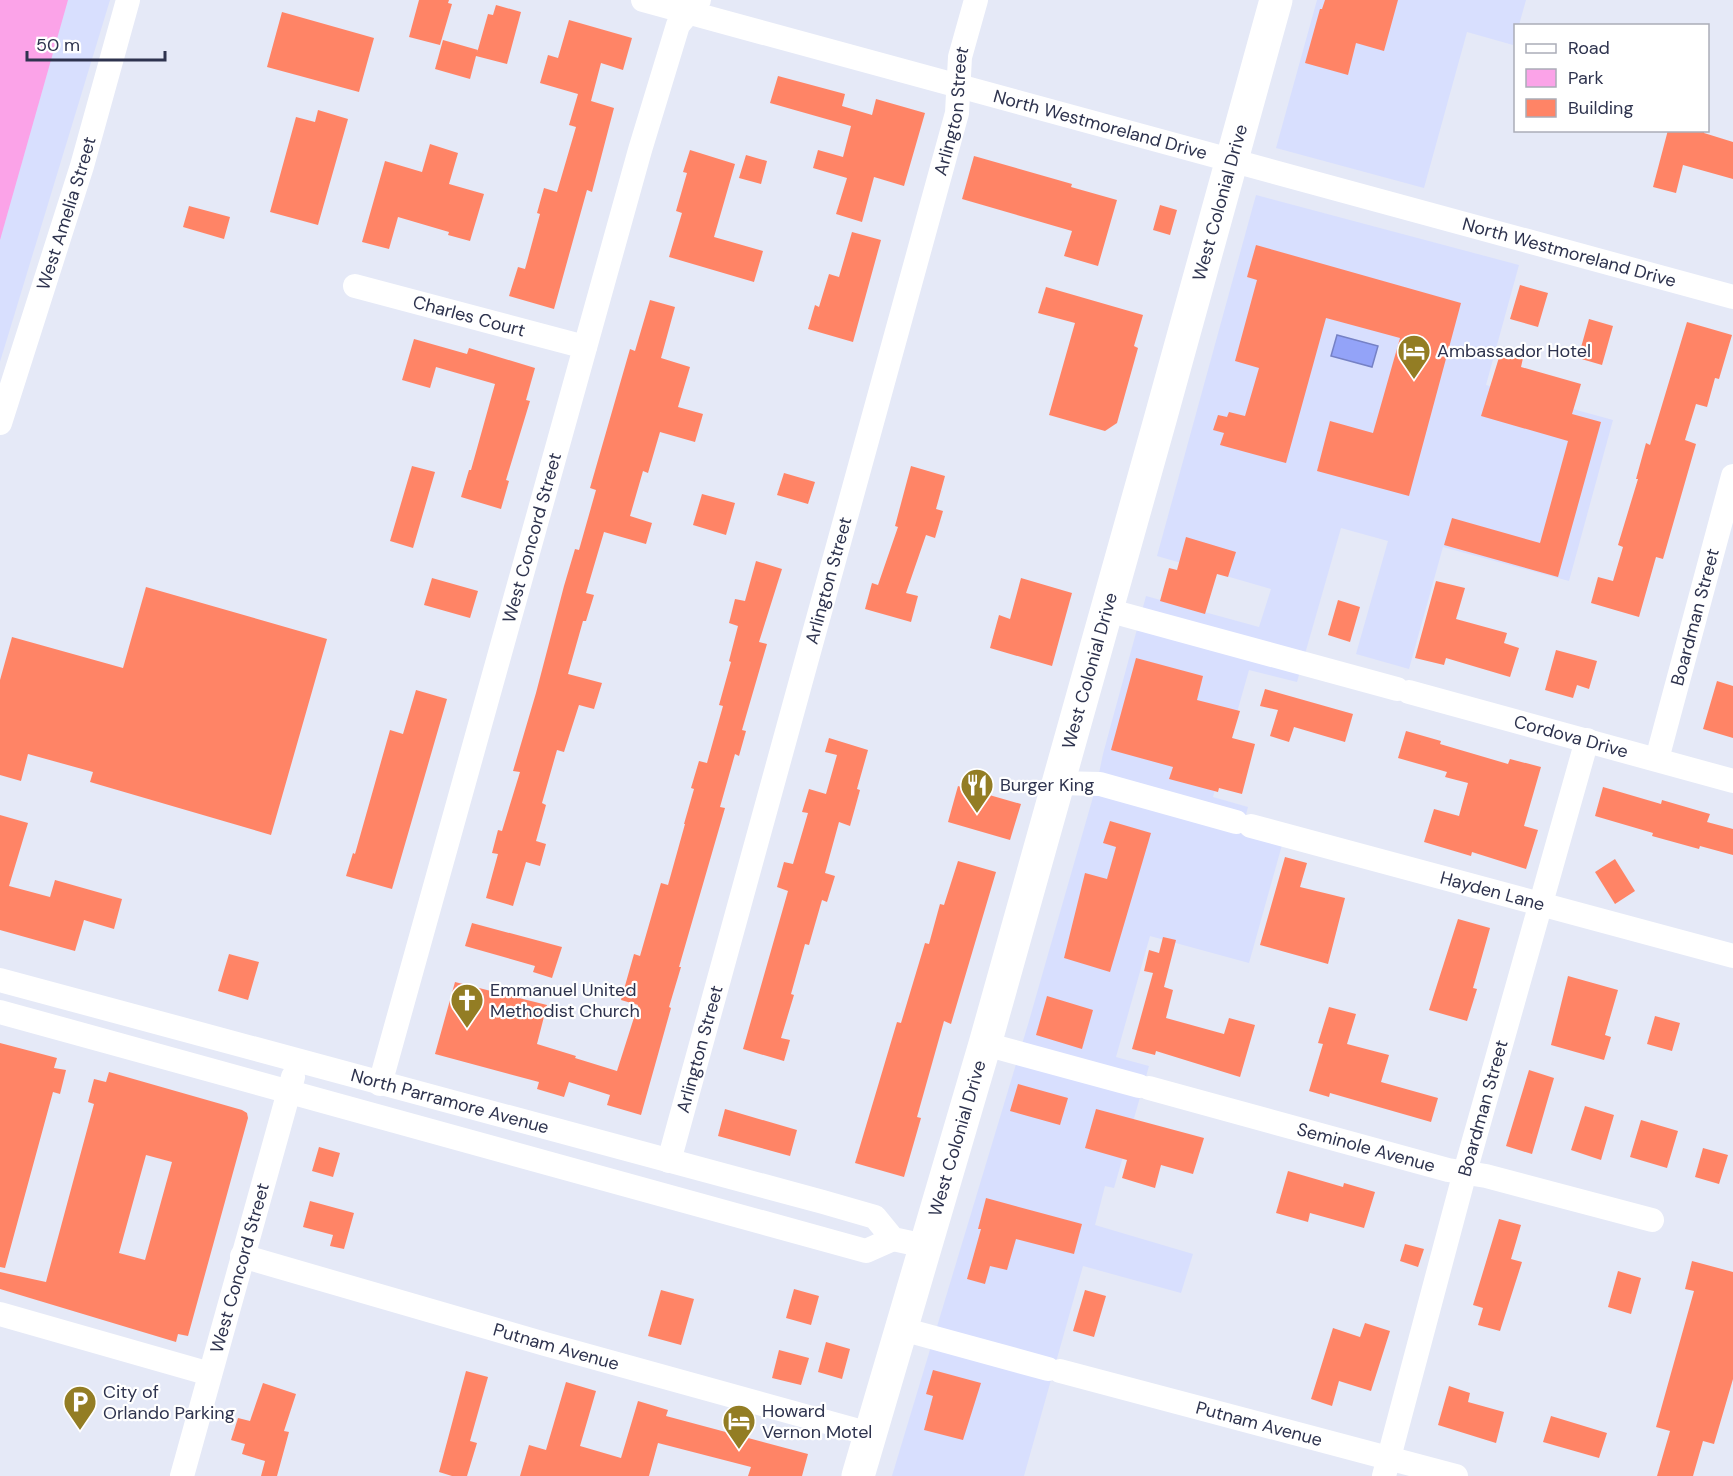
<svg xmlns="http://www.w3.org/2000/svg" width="1733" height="1476" font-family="'DM Sans',sans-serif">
	<rect width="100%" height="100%" fill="#e5e9f7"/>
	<!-- built -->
	<path fill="#d8dffe" d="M 0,0 L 110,0 L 0,362 Z
		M 1317,0 L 1526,0 L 1519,25 L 1516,26 L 1513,45 L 1467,32 L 1424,188 L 1276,148 Z
		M 1256,195 L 1519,265 L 1486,385 L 1613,420 L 1569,581 L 1443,547 L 1409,669 L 1356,654 L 1388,541 L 1341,528 L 1297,682 L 1249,670 L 1213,797 L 1248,807 L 1241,834 L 1282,845 L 1249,963 L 1150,936 L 1116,1057 L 1149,1066 L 1114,1188 L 1105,1186 L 1095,1225 L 1193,1254 L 1181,1293 L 1083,1266 L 1024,1476 L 892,1476 L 1029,1021 L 1097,783 L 1103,754 L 1146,596 L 1259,627 L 1271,589 L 1157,556 Z"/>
	<!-- green -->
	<path fill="#fba3e8" d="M 0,0 L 68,0 L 0,240 Z"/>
	<!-- water -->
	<path fill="#93a3f8" stroke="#7581c5" stroke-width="1.5" d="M 1337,335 L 1378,346 L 1372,367 L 1331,356 Z"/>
	<!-- building -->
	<path fill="#ff8466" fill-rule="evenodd" d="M 419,0 L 449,0 L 448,3 L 452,4 L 440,45 L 409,37 Z
		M 1325,0 L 1398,0 L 1384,51 L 1356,43 L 1348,75 L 1305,63 L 1320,9 L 1322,9 Z
		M 496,5 L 521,12 L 507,64 L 476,56 L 470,79 L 435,69 L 443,40 L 478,50 L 477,53 L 488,14 L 493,15 Z
		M 282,12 L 374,38 L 359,92 L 267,67 Z
		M 569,20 L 632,38 L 623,70 L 601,63 L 591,101 L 614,108 L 592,192 L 587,190 L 554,309 L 509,296 L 518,267 L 525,269 L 540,214 L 537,213 L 544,188 L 557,192 L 576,127 L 569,125 L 578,94 L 540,83 L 548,55 L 558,58 Z
		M 778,76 L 845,94 L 842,106 L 872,115 L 876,99 L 925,113 L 904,186 L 874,177 L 862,222 L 836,214 L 847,178 L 813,168 L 818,150 L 843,157 L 851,126 L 770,103 Z
		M 318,110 L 348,119 L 318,225 L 270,212 L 296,117 L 315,122 Z
		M 1668,130 L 1704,130 L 1704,133 L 1733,142 L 1733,179 L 1683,165 L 1676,193 L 1653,187 Z
		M 430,144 L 458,153 L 449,184 L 484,194 L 470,241 L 448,235 L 449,232 L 398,217 L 389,249 L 362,242 L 385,161 L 422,172 Z
		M 690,150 L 735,164 L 714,237 L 763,251 L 754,282 L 669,257 L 682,213 L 676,211 L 687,173 L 683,172 Z
		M 746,155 L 767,161 L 761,184 L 739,178 Z
		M 974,156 L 1072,184 L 1071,187 L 1117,200 L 1098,266 L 1064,256 L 1072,231 L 962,199 Z
		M 1160,205 L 1177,210 L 1170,235 L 1153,230 Z
		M 189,206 L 230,217 L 224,239 L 183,227 Z
		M 852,232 L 881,240 L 853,342 L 808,329 L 815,305 L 819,307 L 829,274 L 839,277 Z
		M 1256,245 L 1461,303 L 1409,496 L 1317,471 L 1330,421 L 1373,433 L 1400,338 L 1326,318 L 1286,463 L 1220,445 L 1224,433 L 1213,430 L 1218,415 L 1227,417 L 1229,412 L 1245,416 L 1259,368 L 1235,361 L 1257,280 L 1247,277 Z
		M 1520,285 L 1548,293 L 1538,327 L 1510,319 Z
		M 1046,287 L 1143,315 L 1134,346 L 1138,348 L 1117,423 L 1105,431 L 1049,415 L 1075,323 L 1038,313 Z
		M 650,300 L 675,307 L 661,358 L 690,367 L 678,407 L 703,414 L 695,442 L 660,432 L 648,473 L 643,471 L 630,516 L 652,523 L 646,544 L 604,532 L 586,593 L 594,595 L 586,621 L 583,621 L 568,674 L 602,683 L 594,709 L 579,705 L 564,752 L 557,750 L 542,803 L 546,805 L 536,841 L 546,844 L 540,866 L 526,862 L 513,906 L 486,898 L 498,854 L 492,853 L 498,830 L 502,831 L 520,772 L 513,771 L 536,693 L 564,586 L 575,549 L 579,550 L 596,490 L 590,488 L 630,349 L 635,351 Z
		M 1589,319 L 1613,326 L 1602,365 L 1578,358 Z
		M 1687,322 L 1732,335 L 1719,379 L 1715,378 L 1707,407 L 1696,404 L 1685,440 L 1696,444 L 1663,559 L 1656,557 L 1639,617 L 1591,603 L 1598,577 L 1613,581 L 1623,547 L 1618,545 L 1638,479 L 1636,479 L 1646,443 L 1650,445 Z
		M 414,339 L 467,354 L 469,348 L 535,368 L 526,400 L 530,401 L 506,480 L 509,481 L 501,509 L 461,497 L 469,470 L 471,470 L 495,384 L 436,367 L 430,388 L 402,380 Z
		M 1501,351 L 1523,358 L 1521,367 L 1581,384 L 1572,414 L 1601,422 L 1558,577 L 1444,545 L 1452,518 L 1540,543 L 1568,441 L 1481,416 Z
		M 412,466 L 435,472 L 413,548 L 390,541 Z
		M 911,466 L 945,476 L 936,509 L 943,511 L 935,538 L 926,535 L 906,593 L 918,596 L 911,622 L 865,609 L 872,583 L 878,585 L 898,527 L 895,526 Z
		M 784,473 L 815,482 L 808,504 L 777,495 Z
		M 702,494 L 735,503 L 726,535 L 693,525 Z
		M 1186,537 L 1236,552 L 1228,577 L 1217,574 L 1205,614 L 1160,601 L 1169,568 L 1177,570 Z
		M 756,561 L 782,569 L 759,642 L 767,644 L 742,730 L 746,731 L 739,756 L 735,754 L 720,807 L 725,808 L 679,967 L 681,967 L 669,1007 L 671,1008 L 641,1115 L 607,1105 L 610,1095 L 569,1082 L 564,1097 L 537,1089 L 539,1082 L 435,1054 L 455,982 L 547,1005 L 537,1044 L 576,1056 L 575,1058 L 617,1071 L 638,1005 L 621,1000 L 634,954 L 640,956 L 661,883 L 668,885 L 685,824 L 684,824 L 694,789 L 691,788 L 699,761 L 707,763 L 723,706 L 719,705 L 731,662 L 729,661 L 738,626 L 729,623 L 735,599 L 745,601 Z
		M 432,578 L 478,591 L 470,618 L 424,605 Z
		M 1021,578 L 1072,593 L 1052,666 L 990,648 L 999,615 L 1010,619 Z
		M 1436,581 L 1465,588 L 1456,619 L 1507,633 L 1504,643 L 1519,648 L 1510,677 L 1446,658 L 1444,665 L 1415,658 Z
		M 146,587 L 327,639 L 271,835 L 90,782 L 93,772 L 28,754 L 21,781 L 0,775 L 0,680 L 12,637 L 123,668 Z
		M 1338,600 L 1360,607 L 1350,642 L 1328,635 Z
		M 1556,650 L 1597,661 L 1589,689 L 1577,685 L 1573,698 L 1545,690 Z
		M 1136,658 L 1203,676 L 1197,700 L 1240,711 L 1232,738 L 1255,744 L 1242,794 L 1219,788 L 1218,792 L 1169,779 L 1173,767 L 1111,750 Z
		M 1717,681 L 1733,686 L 1733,738 L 1703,729 Z
		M 1265,689 L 1353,714 L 1345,742 L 1294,727 L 1289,742 L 1270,736 L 1278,710 L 1260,706 Z
		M 416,690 L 447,699 L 392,889 L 346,876 L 353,853 L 355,854 L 390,730 L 403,734 Z
		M 1406,731 L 1441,741 L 1440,744 L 1508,764 L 1510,759 L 1541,767 L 1524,826 L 1538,830 L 1526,869 L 1472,852 L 1471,856 L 1424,842 L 1434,809 L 1459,816 L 1468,783 L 1445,777 L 1447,772 L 1398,758 Z
		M 829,738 L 868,750 L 857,789 L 860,790 L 850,826 L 839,822 L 825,873 L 835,876 L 827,902 L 822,900 L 809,945 L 805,944 L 791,994 L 794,995 L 781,1038 L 790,1040 L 784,1061 L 743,1049 L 788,891 L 777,887 L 784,862 L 793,864 L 808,813 L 802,812 L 809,789 L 826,794 L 837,755 L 825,752 Z
		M 958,786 L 1021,804 L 1010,840 L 948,822 Z
		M 1603,787 L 1661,804 L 1662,800 L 1710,814 L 1707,822 L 1733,829 L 1733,855 L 1700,846 L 1699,849 L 1652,836 L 1653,833 L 1595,816 Z
		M 0,815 L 28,823 L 9,886 L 50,897 L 55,880 L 122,899 L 114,929 L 84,920 L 75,951 L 0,930 Z
		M 1110,821 L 1151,833 L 1110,972 L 1064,958 L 1085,873 L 1107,879 L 1116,847 L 1103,843 Z
		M 1285,857 L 1307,863 L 1300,887 L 1345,898 L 1328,964 L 1260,945 Z
		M 1615,859 L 1635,891 L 1615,904 L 1595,872 Z
		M 958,861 L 996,872 L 951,1024 L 944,1021 L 917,1117 L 921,1118 L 904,1177 L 855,1163 L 897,1022 L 901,1023 L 925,943 L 929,944 L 940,904 L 944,905 Z
		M 1458,919 L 1490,928 L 1473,988 L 1477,989 L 1467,1021 L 1429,1010 Z
		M 472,923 L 562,947 L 552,978 L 533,972 L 535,966 L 465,946 Z
		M 1163,937 L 1176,940 L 1164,987 L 1173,990 L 1166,1018 L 1224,1034 L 1229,1018 L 1255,1025 L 1240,1077 L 1156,1051 L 1155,1055 L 1132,1049 L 1153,973 L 1144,971 L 1149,950 L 1159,953 Z
		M 229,954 L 259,962 L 248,1000 L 218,991 Z
		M 1568,976 L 1618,990 L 1605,1035 L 1611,1037 L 1604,1060 L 1551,1045 Z
		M 1047,996 L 1093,1010 L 1082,1049 L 1036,1035 Z
		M 1329,1007 L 1356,1014 L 1347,1044 L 1389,1055 L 1381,1082 L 1438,1098 L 1431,1122 L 1330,1093 L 1329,1097 L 1309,1091 L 1323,1044 L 1318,1043 Z
		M 1655,1016 L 1680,1023 L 1672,1051 L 1647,1044 Z
		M 0,1043 L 57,1058 L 54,1068 L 66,1070 L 60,1094 L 53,1092 L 5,1268 L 0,1267 Z
		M 1529,1070 L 1554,1078 L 1532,1154 L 1506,1146 Z
		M 109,1072 L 242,1110 L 247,1113 L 248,1118 L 188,1336 L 178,1334 L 176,1342 L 0,1289 L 0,1272 L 46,1282 L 94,1104 L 88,1102 L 94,1079 L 106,1082 ZM 146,1155 L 172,1162 L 145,1260 L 119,1253 Z
		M 1018,1084 L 1068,1098 L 1060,1125 L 1010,1111 Z
		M 1585,1106 L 1614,1115 L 1601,1160 L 1571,1150 Z
		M 725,1109 L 797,1130 L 790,1156 L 718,1136 Z
		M 1096,1109 L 1204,1138 L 1193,1174 L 1161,1165 L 1155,1188 L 1122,1178 L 1127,1160 L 1085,1148 Z
		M 1641,1120 L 1678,1131 L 1667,1168 L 1630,1157 Z
		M 319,1147 L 340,1153 L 333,1177 L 312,1171 Z
		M 1703,1148 L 1728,1155 L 1719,1184 L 1695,1177 Z
		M 1288,1171 L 1343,1187 L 1344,1183 L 1375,1192 L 1364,1228 L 1310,1213 L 1308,1222 L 1276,1213 Z
		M 986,1198 L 1082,1224 L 1074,1254 L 1016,1239 L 1007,1270 L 990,1266 L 985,1284 L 967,1279 L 981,1229 L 978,1229 Z
		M 310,1201 L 354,1213 L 344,1249 L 330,1246 L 333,1235 L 303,1227 Z
		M 1499,1219 L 1521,1225 L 1511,1259 L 1522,1262 L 1500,1331 L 1478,1325 L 1483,1308 L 1473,1305 Z
		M 1405,1244 L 1424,1249 L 1418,1267 L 1400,1261 Z
		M 1692,1261 L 1733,1272 L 1733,1379 L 1714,1444 L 1703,1441 L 1693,1476 L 1657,1476 L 1670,1431 L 1656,1427 L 1694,1291 L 1685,1289 Z
		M 1618,1271 L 1641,1278 L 1631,1314 L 1608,1307 Z
		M 794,1289 L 819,1296 L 811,1325 L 786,1318 Z
		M 661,1290 L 694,1299 L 681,1345 L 648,1336 Z
		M 1085,1290 L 1106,1296 L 1094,1337 L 1073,1331 Z
		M 1365,1323 L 1390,1331 L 1371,1391 L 1339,1381 L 1332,1406 L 1311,1399 L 1333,1328 L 1360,1337 Z
		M 826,1342 L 850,1349 L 842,1379 L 818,1372 Z
		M 779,1350 L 809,1358 L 801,1385 L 772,1378 Z
		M 933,1370 L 981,1383 L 963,1440 L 924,1430 L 933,1396 L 926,1394 Z
		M 466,1371 L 488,1377 L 470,1441 L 477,1443 L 467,1476 L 452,1476 L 439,1472 Z
		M 566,1382 L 596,1391 L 580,1446 L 621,1458 L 638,1401 L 668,1410 L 666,1416 L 808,1454 L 802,1476 L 748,1476 L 751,1467 L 658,1443 L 649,1476 L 520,1476 L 529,1445 L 546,1450 Z
		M 263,1383 L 296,1394 L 284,1431 L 289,1432 L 277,1476 L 261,1476 L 265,1461 L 242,1454 L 245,1444 L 231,1440 L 238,1418 L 250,1421 Z
		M 1449,1386 L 1470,1393 L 1468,1402 L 1504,1412 L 1496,1443 L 1438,1425 Z
		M 1551,1416 L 1607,1433 L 1599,1458 L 1543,1442 Z"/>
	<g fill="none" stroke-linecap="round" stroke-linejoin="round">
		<!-- minor -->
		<g stroke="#fff" stroke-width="24">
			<path id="s1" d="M 643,0 L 1733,297"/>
			<path id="s2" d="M 355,286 L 585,347"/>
			<path id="s3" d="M 0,423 L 82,166 L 128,0"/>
			<path d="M 1107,610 L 1397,689"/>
			<path id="s4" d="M 1409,692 L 1733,781"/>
			<path id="s5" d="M 1657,759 L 1733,476"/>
			<path d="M 1057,783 L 1100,784 L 1236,822"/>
			<path id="s6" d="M 1251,826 L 1733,956"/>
			<path id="s7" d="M 0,980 L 823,1202 L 875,1217 L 893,1239 L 925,1246"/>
			<path d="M 0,1012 L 866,1251 L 893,1239"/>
			<path d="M 985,1044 L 1139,1086"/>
			<path id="s8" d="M 380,1084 L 640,150 L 678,25 L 699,0"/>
			<path id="s9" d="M 1149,1088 L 1448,1170 L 1486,1176 L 1652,1220"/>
			<path id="s10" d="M 669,1161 L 957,113 L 960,57 L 976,0"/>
			<path id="s11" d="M 242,1256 L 545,1344 L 870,1434"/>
			<path d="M 0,1314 L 210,1374"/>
			<path d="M 902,1329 L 1048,1369"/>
			<path id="s12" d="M 1060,1371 L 1456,1476"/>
			<path id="s13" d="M 182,1476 L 293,1077"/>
			<path id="s14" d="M 1384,1476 L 1465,1172 L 1587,740"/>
		</g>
		<!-- highway -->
		<path stroke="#fff" stroke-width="33" id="s15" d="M 858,1476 L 985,1044 L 1160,420 L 1276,0"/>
	</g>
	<!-- icons -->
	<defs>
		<symbol id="hotel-pin" viewBox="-11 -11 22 30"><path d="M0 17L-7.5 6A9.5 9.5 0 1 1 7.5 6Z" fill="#937d24" stroke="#fff"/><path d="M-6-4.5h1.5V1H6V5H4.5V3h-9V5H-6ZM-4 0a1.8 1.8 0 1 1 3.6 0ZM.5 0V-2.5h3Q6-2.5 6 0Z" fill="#fff"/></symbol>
		<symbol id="restaurant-pin" viewBox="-11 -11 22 30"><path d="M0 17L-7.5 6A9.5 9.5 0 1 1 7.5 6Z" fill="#937d24" stroke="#fff"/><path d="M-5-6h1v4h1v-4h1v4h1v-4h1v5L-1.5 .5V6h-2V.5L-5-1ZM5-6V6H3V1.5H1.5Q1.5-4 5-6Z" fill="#fff"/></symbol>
		<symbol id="church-pin" viewBox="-11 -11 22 30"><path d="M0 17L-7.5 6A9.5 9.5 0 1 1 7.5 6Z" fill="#937d24" stroke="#fff"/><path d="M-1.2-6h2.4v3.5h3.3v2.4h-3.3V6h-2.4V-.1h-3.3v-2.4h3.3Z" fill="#fff"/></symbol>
		<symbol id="parking-pin" viewBox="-11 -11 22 30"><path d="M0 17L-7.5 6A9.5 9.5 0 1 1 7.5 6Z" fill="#937d24" stroke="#fff"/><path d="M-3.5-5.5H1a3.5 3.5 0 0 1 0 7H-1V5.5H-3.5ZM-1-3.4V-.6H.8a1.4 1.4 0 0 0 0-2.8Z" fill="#fff"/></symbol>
	</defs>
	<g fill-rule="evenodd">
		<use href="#hotel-pin" x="1395" y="332" width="38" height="52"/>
		<use href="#restaurant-pin" x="958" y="766" width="38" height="52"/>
		<use href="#church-pin" x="448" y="981" width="38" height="52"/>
		<use href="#parking-pin" x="61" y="1383" width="38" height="52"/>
		<use href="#hotel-pin" x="720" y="1402" width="38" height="52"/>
	</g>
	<g text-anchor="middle" stroke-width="4.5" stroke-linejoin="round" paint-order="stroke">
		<!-- street labels -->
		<g font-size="18" fill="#2e334e" stroke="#fff">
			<text dy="6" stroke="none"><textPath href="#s10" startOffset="1088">Arlington Street</textPath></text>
			<text dy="6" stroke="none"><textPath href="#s1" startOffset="474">North Westmoreland Drive</textPath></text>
			<text dy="6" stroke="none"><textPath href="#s15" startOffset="1324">West Colonial Drive</textPath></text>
			<text dy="6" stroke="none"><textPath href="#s3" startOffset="220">West Amelia Street</textPath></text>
			<text dy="6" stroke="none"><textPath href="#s1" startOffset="960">North Westmoreland Drive</textPath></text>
			<text dy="6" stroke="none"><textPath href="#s2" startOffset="118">Charles Court</textPath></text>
			<text dy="6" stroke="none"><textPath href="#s8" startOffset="567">West Concord Street</textPath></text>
			<text dy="6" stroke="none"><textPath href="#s10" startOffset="602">Arlington Street</textPath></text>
			<text dy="6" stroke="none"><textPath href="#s5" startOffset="147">Boardman Street</textPath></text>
			<text dy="6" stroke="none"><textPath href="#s15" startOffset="838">West Colonial Drive</textPath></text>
			<text dy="6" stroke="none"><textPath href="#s4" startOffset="168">Cordova Drive</textPath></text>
			<text dy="6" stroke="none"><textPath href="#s6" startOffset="250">Hayden Lane</textPath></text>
			<text dy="6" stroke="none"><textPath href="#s10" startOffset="116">Arlington Street</textPath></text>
			<text dy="6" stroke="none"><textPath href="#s7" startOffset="466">North Parramore Avenue</textPath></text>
			<text dy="6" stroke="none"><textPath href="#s14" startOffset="381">Boardman Street</textPath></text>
			<text dy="6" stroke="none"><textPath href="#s15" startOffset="352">West Colonial Drive</textPath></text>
			<text dy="6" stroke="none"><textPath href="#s9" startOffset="225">Seminole Avenue</textPath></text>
			<text dy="6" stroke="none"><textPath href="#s13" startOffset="216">West Concord Street</textPath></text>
			<text dy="6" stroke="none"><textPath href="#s11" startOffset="327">Putnam Avenue</textPath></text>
			<text dy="6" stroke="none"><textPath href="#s12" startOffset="206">Putnam Avenue</textPath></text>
		</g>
		<!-- poi labels -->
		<g font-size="18" fill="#2e334e" stroke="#fff" text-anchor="start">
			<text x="1437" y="357">Ambassador Hotel</text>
			<text x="1000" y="791">Burger King</text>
			<text x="490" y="996">Emmanuel United<tspan x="490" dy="21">Methodist Church</tspan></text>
			<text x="103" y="1398">City of<tspan x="103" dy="21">Orlando Parking</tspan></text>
			<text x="762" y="1417">Howard<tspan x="762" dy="21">Vernon Motel</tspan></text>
		</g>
	</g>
	<!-- legend -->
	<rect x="1514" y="24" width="195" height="108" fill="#ffffff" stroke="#abadb8" stroke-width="1.5"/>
	<rect x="1526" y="44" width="30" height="9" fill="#ffffff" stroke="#abadb8" stroke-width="1.5"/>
	<text x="1568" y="54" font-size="18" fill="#2e334e">Road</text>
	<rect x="1526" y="69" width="30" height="18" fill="#fba3e8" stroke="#abadb8" stroke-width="1.5"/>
	<text x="1568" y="84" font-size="18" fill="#2e334e">Park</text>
	<rect x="1526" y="99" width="30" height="18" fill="#ff8466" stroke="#abadb8" stroke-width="1.5"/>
	<text x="1568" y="114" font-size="18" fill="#2e334e">Building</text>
	<!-- scale -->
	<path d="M27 51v9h138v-9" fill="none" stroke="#2e334e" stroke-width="3"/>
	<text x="36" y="51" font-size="18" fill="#2e334e" stroke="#ffffff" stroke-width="4.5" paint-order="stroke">50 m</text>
</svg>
